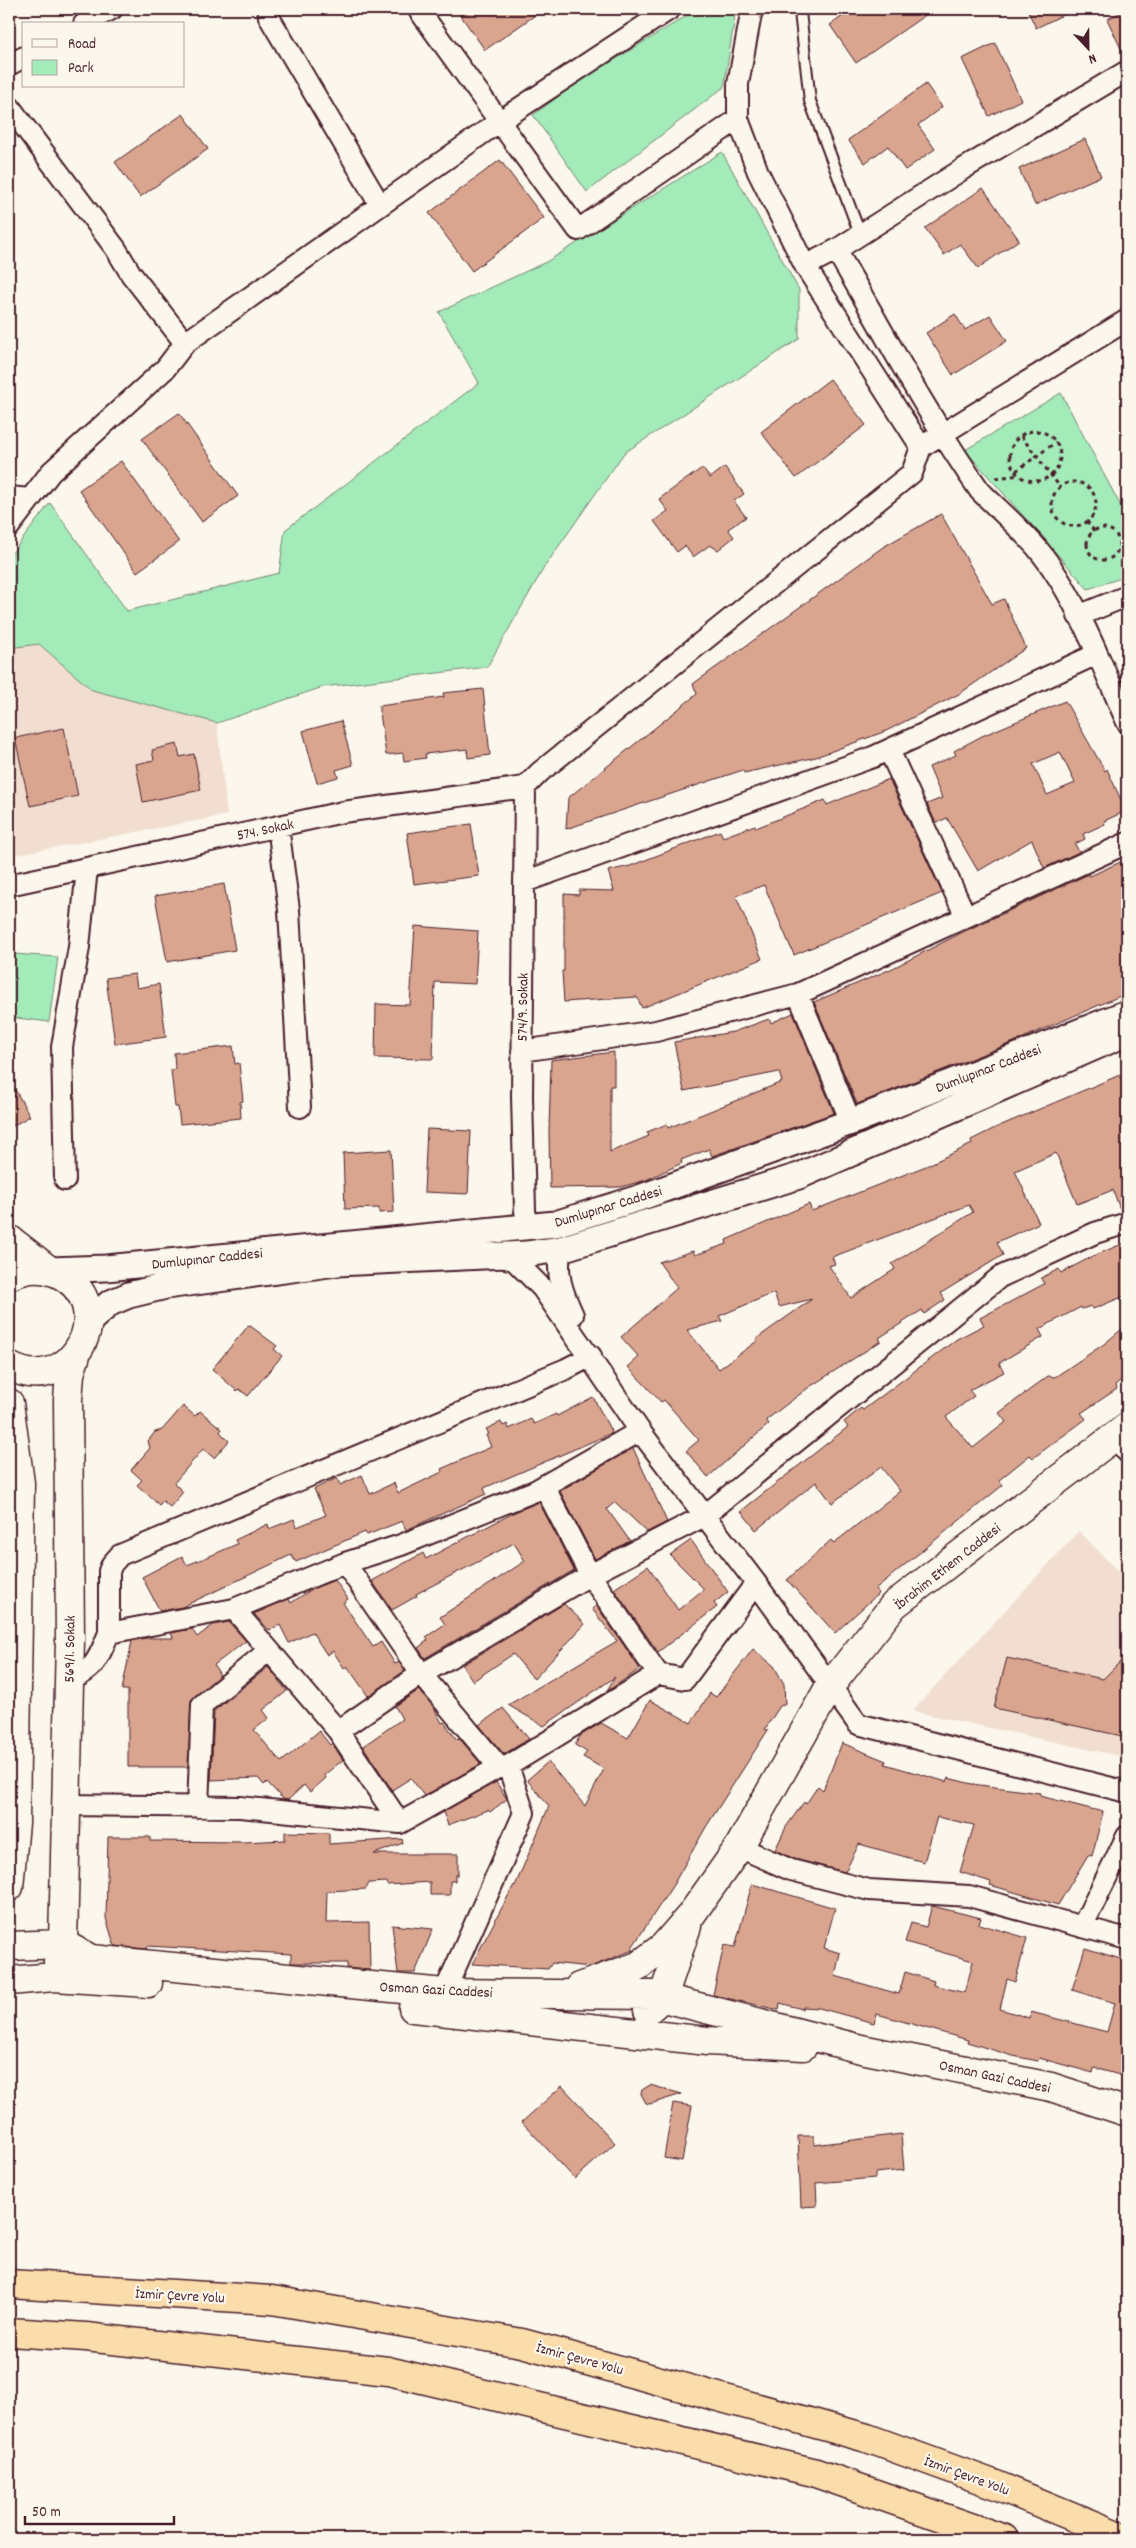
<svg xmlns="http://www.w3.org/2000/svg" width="1136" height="2548" font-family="Dekko,sans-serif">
	<rect width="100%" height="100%" fill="#fbf7ec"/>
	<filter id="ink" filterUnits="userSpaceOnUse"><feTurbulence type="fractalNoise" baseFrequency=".02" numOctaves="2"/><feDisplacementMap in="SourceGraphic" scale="10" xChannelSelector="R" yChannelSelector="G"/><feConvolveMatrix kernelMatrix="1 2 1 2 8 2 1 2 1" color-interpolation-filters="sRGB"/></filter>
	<g filter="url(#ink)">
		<!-- built -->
		<path fill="#f1ded0" d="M 39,644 L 92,690 L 217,723 L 227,815 L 9,856 L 9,648 Z
			M 1079,1531 L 1127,1581 L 1127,1754 L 1124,1757 L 912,1711 Z"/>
		<!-- green -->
		<path fill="#a3ebb8" stroke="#768572" d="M 698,9 L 736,9 L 724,87 L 587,192 L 533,115 L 581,80 Z
			M 722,152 L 799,290 L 799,339 L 624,453 L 545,566 L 487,667 L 323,687 L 217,723 L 92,690 L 39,644 L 9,648 L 9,557 L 50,503 L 127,611 L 279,573 L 285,530 L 479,383 L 439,312 L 548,261 Z
			M 1061,393 L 1127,518 L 1127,576 L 1088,589 L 965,450 Z
			M 14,954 L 58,957 L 49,1022 L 9,1017 Z"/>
		<!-- building -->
		<path fill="#daa58f" stroke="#4a1f2b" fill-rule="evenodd" d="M 456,9 L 544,9 L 485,50 Z
			M 853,9 L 934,9 L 856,63 L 830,25 Z
			M 1027,9 L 1075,9 L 1036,28 Z
			M 1127,10 L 1127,59 L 1126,59 L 1107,19 Z
			M 995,43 L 1021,100 L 989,116 L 962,59 Z
			M 926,84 L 942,107 L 918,125 L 935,149 L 905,170 L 888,146 L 865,163 L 848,140 Z
			M 183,114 L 208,149 L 140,197 L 115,162 Z
			M 1085,139 L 1101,176 L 1035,205 L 1019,169 Z
			M 500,160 L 544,218 L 472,271 L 429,213 Z
			M 983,188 L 1019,240 L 978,268 L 960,244 L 944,255 L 925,228 Z
			M 955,314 L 965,330 L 990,315 L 1007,341 L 953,375 L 926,333 Z
			M 830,379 L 866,425 L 796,478 L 761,432 Z
			M 179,413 L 238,496 L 202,522 L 142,439 Z
			M 121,461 L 179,542 L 137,572 L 79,490 Z
			M 725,467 L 744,494 L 734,501 L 746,517 L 728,529 L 734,537 L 718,550 L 710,545 L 693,557 L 685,546 L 677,552 L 654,521 L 668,511 L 659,499 L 702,468 L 710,478 Z
			M 941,514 L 992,604 L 1004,599 L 1026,648 L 959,694 L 886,731 L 816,757 L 744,773 L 743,770 L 566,829 L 568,798 L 697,694 L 693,684 L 883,547 Z
			M 483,689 L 490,755 L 468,758 L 467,749 L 425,754 L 426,758 L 404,761 L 403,753 L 386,755 L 379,706 L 444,697 L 443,693 Z
			M 1065,701 L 1105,771 L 1107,769 L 1126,811 L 1104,821 L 1105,824 L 1083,834 L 1085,839 L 1075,844 L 1079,852 L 1044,868 L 1032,840 L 978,871 L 947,818 L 936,823 L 927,804 L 942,798 L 929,767 L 956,755 L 954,751 L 982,736 ZM 1060,752 L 1075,783 L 1047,795 L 1033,764 Z
			M 341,721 L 353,765 L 336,770 L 338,777 L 317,783 L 303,731 Z
			M 64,728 L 78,796 L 30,806 L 15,738 Z
			M 177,744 L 180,757 L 194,754 L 201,790 L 143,802 L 136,764 L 154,760 L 152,750 Z
			M 889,779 L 942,893 L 794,955 L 764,885 L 736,896 L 762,959 L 642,1008 L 637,997 L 564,1002 L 562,971 L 564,971 L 564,894 L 579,895 L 579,890 L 614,891 L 608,871 L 630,866 L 720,831 L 723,837 L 755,825 L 756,828 L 825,800 L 827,805 Z
			M 471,824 L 479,876 L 414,884 L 407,833 Z
			M 1127,859 L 1127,993 L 1016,1041 L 857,1104 L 814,1002 L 891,969 L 965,931 L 1089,874 L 1090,876 Z
			M 224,884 L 235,950 L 167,962 L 155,896 Z
			M 415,926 L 478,931 L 475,984 L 435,982 L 433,1059 L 375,1058 L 376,1004 L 410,1005 Z
			M 135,974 L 137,988 L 159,984 L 166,1037 L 115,1044 L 106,978 Z
			M 793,1013 L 834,1113 L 712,1156 L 709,1149 L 681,1160 L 682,1163 L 646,1180 L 621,1187 L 550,1188 L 549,1133 L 551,1060 L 614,1052 L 614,1086 L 610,1086 L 610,1152 L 649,1136 L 647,1132 L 667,1124 L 668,1128 L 782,1082 L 779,1072 L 684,1091 L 674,1042 L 733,1032 L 769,1019 L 771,1023 Z
			M 233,1046 L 235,1064 L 239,1063 L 243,1101 L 240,1102 L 241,1118 L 180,1124 L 178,1107 L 175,1107 L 171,1070 L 175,1069 L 174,1053 Z
			M 1127,1072 L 1127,1211 L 1121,1212 L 1113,1190 L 1077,1204 L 1056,1153 L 1015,1171 L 1039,1223 L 997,1242 L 1003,1255 L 941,1293 L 945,1300 L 924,1314 L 922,1310 L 879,1338 L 881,1341 L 808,1388 L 766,1420 L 769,1424 L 708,1477 L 686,1451 L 699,1440 L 664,1400 L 661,1402 L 628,1367 L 639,1357 L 621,1337 L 677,1288 L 659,1262 L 693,1251 L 695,1255 L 727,1244 L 726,1240 L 809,1204 L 812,1211 L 926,1166 L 972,1144 L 971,1140 L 997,1127 ZM 969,1205 L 973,1212 L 892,1264 L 895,1269 L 851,1298 L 829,1266 L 835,1264 L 832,1257 ZM 774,1293 L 779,1307 L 812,1299 L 756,1339 L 757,1341 L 719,1369 L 687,1330 L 722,1321 L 719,1316 Z
			M 9,1079 L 30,1116 L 9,1128 Z
			M 427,1129 L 471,1131 L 468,1194 L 424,1192 Z
			M 391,1150 L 394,1212 L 379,1213 L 379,1208 L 345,1209 L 343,1153 Z
			M 1127,1242 L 1127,1295 L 1093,1309 L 1091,1306 L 1082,1309 L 1081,1307 L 1039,1329 L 1043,1337 L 999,1363 L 1004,1372 L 969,1390 L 974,1396 L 946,1417 L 973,1448 L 1006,1422 L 999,1413 L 1048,1376 L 1055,1377 L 1104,1344 L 1127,1325 L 1127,1375 L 1115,1385 L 1117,1389 L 1081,1413 L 1086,1419 L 1033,1458 L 1030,1455 L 999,1480 L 1003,1485 L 875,1589 L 879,1593 L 835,1633 L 787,1580 L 831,1540 L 834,1543 L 900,1491 L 881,1467 L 832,1503 L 816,1482 L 756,1530 L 741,1511 L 848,1427 L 844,1422 L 861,1408 L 863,1410 L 957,1339 L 984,1325 L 980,1318 L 1044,1284 L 1041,1278 L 1059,1269 L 1061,1273 L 1093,1256 Z
			M 249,1325 L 277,1346 L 274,1349 L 282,1356 L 248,1396 L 239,1389 L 237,1391 L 212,1369 Z
			M 593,1397 L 612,1433 L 484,1488 L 486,1494 L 406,1530 L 402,1521 L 367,1535 L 365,1532 L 296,1562 L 291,1555 L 182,1607 L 160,1611 L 142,1577 L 182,1556 L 187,1565 L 210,1556 L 237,1544 L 235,1540 L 268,1524 L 269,1529 L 294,1519 L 297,1527 L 326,1515 L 314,1489 L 337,1478 L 340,1485 L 362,1475 L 370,1494 L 394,1483 L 398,1493 L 442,1472 L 441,1469 L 491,1447 L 486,1435 L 489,1434 L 486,1429 L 501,1422 L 503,1426 L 507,1424 L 509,1429 L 531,1419 L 534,1424 L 556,1414 L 557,1416 Z
			M 183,1406 L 195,1416 L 200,1411 L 222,1429 L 220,1432 L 229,1441 L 214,1458 L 203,1449 L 174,1483 L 183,1492 L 170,1507 L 163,1501 L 159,1505 L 137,1485 L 142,1480 L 131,1470 L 150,1448 L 148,1441 L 155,1432 L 162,1430 Z
			M 633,1448 L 667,1522 L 647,1532 L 615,1502 L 607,1509 L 630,1541 L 595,1559 L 560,1491 Z
			M 539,1502 L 574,1570 L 425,1658 L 418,1648 L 428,1640 L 426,1637 L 445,1624 L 440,1617 L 525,1561 L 514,1543 L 416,1594 L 417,1596 L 392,1610 L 372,1581 L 423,1553 L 426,1559 L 515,1512 Z
			M 691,1540 L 728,1592 L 714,1603 L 717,1607 L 658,1652 L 614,1589 L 648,1566 L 678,1610 L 704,1589 L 670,1555 Z
			M 335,1580 L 348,1599 L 343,1603 L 373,1647 L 381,1642 L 395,1664 L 399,1662 L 405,1671 L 368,1696 L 347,1666 L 344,1668 L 333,1651 L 327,1655 L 312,1632 L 289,1643 L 280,1625 L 269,1630 L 254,1614 L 289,1599 L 291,1603 L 312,1589 Z
			M 564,1604 L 585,1624 L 534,1679 L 513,1654 L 473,1681 L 462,1665 Z
			M 596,1605 L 640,1669 L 606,1692 L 615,1677 L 544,1726 L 508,1705 L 617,1641 L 592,1609 Z
			M 229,1622 L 246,1641 L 214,1665 L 220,1675 L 191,1700 L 188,1767 L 128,1767 L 128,1690 L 122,1690 L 132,1641 L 146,1638 L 173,1638 L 171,1633 L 192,1629 L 197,1637 L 213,1625 Z
			M 753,1649 L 774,1666 L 784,1684 L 785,1704 L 780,1706 L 765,1729 L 768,1730 L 706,1827 L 673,1885 L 631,1949 L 633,1950 L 590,1967 L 552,1963 L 548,1969 L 472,1964 L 514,1885 L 515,1886 L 549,1806 L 527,1780 L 548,1762 L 585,1806 L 604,1769 L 583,1757 L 587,1752 L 575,1745 L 580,1736 L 601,1723 L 628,1738 L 650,1700 L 691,1723 L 710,1693 L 716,1697 Z
			M 1127,1655 L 1127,1731 L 1122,1736 L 994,1708 L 1007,1658 L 1103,1679 Z
			M 268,1667 L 287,1691 L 263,1710 L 269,1718 L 254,1730 L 281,1762 L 319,1731 L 330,1745 L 332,1743 L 343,1760 L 324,1775 L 326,1778 L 310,1792 L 304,1785 L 288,1800 L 283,1799 L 267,1782 L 264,1785 L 258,1778 L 211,1780 L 214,1711 Z
			M 419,1690 L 433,1706 L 442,1723 L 444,1722 L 457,1740 L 459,1738 L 481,1764 L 424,1796 L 411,1778 L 392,1790 L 363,1746 L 402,1719 L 395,1706 Z
			M 503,1708 L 529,1739 L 504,1754 L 479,1725 Z
			M 842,1743 L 886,1761 L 885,1764 L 947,1782 L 948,1778 L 972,1784 L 1040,1793 L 1040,1796 L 1103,1812 L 1092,1856 L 1088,1855 L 1058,1905 L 990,1885 L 991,1882 L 960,1872 L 974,1825 L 937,1817 L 924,1862 L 859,1844 L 845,1872 L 795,1859 L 775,1850 L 786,1827 L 804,1802 L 806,1804 L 818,1786 L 823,1790 Z
			M 496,1782 L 507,1799 L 490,1812 L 488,1810 L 448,1825 L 443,1812 Z
			M 285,1832 L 329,1833 L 329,1844 L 402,1839 L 403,1843 L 374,1854 L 458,1854 L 458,1875 L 455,1875 L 455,1881 L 450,1881 L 450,1895 L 430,1895 L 430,1882 L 387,1885 L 386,1882 L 369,1883 L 366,1889 L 327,1891 L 326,1923 L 369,1922 L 370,1970 L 347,1968 L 347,1963 L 291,1963 L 291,1954 L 147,1946 L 147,1949 L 116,1946 L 114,1944 L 106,1918 L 108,1837 L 150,1837 L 150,1841 L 244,1842 L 285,1840 Z
			M 752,1884 L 835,1908 L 824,1948 L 840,1953 L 835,1976 L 899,1994 L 905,1972 L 934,1981 L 933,1985 L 965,1993 L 973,1961 L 905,1942 L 911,1923 L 926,1927 L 932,1906 L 981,1918 L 979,1924 L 1027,1938 L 1015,1982 L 1007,1979 L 1000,2009 L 1029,2018 L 1031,2012 L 1107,2032 L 1115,2003 L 1072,1990 L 1085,1948 L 1127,1961 L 1127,2077 L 1094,2068 L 1093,2073 L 1039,2058 L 1038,2061 L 1013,2056 L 967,2042 L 968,2040 L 877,2014 L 874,2023 L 819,2008 L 803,2007 L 802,2009 L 780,2003 L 779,2010 L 713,1995 L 724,1945 L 735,1947 Z
			M 392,1925 L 433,1929 L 415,1973 L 398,1973 Z
			M 650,2085 L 682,2094 L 650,2104 L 646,2103 L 641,2094 L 642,2090 Z
			M 562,2086 L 615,2143 L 575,2179 L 522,2122 Z
			M 673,2103 L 692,2106 L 682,2161 L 664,2158 Z
			M 901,2134 L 904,2170 L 875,2173 L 875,2178 L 816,2183 L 817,2206 L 801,2207 L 798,2136 L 814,2136 L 814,2145 Z"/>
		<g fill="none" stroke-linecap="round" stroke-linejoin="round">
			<defs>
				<path id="service" d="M 804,9 L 800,12 L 810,101 L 860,234"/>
				<path id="minor" d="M 269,9 L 269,17 L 380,205
					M 418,9 L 578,230 L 738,119
					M 752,9 L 738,84 L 738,119 L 758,172 L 805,266 L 921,447
					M 84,24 L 112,9
					M 9,65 L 24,57
					M 1127,71 L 963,169 L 836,250 C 883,330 926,414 980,491 C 999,510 1020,528 1037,548 C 1076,595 1102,666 1127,722
					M 9,106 L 116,249 L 131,274 L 185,343
					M 805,266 L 836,250
					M 9,497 L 30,499
					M 9,527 L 51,472 L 165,369 L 185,343 L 500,121 L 670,9
					M 1078,616 L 1127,596
					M 889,750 L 966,917
					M 525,787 L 540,772 L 912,473 L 921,447 L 1127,320
					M 525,787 L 522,1097 L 525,1210 L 527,1227
					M 278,826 L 289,910 L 300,1107
					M 524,882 L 873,757 L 1097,654
					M 9,885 L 343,812 L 525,787
					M 798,994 L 851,1122
					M 522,1051 L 656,1031 L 798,994 L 1127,843
					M 65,1180 L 62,1047 L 79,947 L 87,868
					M 561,1249 C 555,1274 563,1293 573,1315
					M 497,1256 L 514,1260 L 542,1288 L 640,1431 L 756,1583 L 858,1724 L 1127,1792
					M 1115,1437 L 1127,1452
					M 544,1486 L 590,1575 L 658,1674
					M 345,1563 L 422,1675 L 499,1767
					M 234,1609 L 338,1731 L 400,1823 L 499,1767 L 508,1766
					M 109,1633 L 109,1571 L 112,1564 L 120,1555 L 566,1369 L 591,1356
					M 68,1682 C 97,1667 97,1661 109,1633 L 234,1609 L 345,1563 L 401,1545 L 535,1491 L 640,1431
					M 338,1731 L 412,1680 L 590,1575 L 704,1516 L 1000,1277 L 1095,1233 L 1127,1223
					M 64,1805 L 240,1807 L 400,1823
					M 198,1807 L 202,1705 L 268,1651
					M 739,1847 L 791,1870 L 869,1890 L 969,1896 L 1127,1939
					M 1082,1927 L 1127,1836
					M 444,1993 L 524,1813 L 508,1766 L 658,1674 L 685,1679 L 756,1583"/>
				<path id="tertiary" d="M 49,1270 L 106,1268 L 555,1224 L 639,1198 L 851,1122 L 1127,1013
					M 88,1322 L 110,1303 L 129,1295 L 166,1286 L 337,1263 L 526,1254 L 561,1249 L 799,1176 L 1127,1033"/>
				<path id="secondary" d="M 9,1239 L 49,1270
					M 9,1276 C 24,1268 41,1266 57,1273 C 122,1303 73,1401 9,1366
					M 9,1403 L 20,1483 L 15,1823 L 9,1887
					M 9,1946 L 63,1944 L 91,1959 L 444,1993 L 652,1995 L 861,2049 L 1051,2087 L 1127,2112
					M 58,1962 L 63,1944 L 70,1640 L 68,1400 L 70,1374 L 76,1355
					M 9,1981 L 54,1977 L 148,1983
					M 579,1987 L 638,1966 L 664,1946 L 691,1915 L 739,1847 L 830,1686 L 894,1605 L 1127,1427
					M 413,2008 L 707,2041 L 803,2046
					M 648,2010 L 663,1997 L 687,1926"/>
				<path id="motorway" d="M 9,2284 L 272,2300 L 522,2343 L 867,2438 L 996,2485 L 1127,2539
					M 9,2332 L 86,2337 L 388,2371 L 813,2472 L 1004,2539"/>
			</defs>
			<!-- service casing -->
			<use href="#service" stroke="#4a1f2b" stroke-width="14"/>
			<!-- minor casing -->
			<use href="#minor" stroke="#4a1f2b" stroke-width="24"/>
			<!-- tertiary casing -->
			<use href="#tertiary" stroke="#4a1f2b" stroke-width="29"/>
			<!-- secondary casing -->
			<use href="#secondary" stroke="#4a1f2b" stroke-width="31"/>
			<!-- motorway casing -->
			<use href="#motorway" stroke="#4a1f2b" stroke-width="31"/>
			<!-- path -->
			<path stroke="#4a1f2b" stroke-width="3" stroke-dasharray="4 4" stroke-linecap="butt" d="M1010 456a25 25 0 1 1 50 0a25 25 0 1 1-50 0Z
				M 1021,436 L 1060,487
				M 1016,471 L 1056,442
				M 996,478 L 1019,475
				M1052 504a22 22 0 1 1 44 0a22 22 0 1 1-44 0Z
				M 1087,521 L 1094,531
				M1087 544a16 16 0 1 1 32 0a16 16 0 1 1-32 0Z"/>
			<!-- service -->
			<use href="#service" stroke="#fbf7ec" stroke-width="10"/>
			<!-- minor -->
			<use href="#minor" stroke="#fbf7ec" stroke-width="20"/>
			<!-- tertiary -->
			<use href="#tertiary" stroke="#fbf7ec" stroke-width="25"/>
			<!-- secondary -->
			<use href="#secondary" stroke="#fbf7ec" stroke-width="28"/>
			<!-- motorway -->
			<use href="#motorway" stroke="#faddab" stroke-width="28"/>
		</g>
	</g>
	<g text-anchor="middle" stroke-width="4.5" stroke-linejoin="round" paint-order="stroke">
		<!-- street labels -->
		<g font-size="15" fill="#4a1f2b" stroke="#fbf7ec">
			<text transform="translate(265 829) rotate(-12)" y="5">574. Sokak</text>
			<text transform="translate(522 1007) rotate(-89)" y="5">574/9. Sokak</text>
			<text transform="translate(988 1068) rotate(-21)" y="5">Dumlupınar Caddesi</text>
			<text transform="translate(608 1206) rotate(-17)" y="5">Dumlupınar Caddesi</text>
			<text transform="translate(207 1258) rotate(-6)" y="5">Dumlupınar Caddesi</text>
			<text transform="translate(947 1566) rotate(-38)" y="5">İbrahim Ethem Caddesi</text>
			<text transform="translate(69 1649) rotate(-89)" y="5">569/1. Sokak</text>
			<text transform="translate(436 1989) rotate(3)" y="5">Osman Gazi Caddesi</text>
			<text transform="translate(995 2076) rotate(12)" y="5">Osman Gazi Caddesi</text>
			<text transform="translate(180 2295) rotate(3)" y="5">İzmir Çevre Yolu</text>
			<text transform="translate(580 2358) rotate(15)" y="5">İzmir Çevre Yolu</text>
			<text transform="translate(967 2475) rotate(20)" y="5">İzmir Çevre Yolu</text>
		</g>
	</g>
	<!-- margin -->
	<rect width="1136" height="2548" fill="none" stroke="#fbf7ec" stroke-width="30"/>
	<rect x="15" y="15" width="1106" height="2518" fill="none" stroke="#4a1f2b" stroke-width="2" filter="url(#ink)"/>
	<!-- legend -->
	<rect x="22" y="22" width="162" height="65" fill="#fbf7ec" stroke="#b4a19f"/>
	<rect x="32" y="39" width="25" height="8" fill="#fbf7ec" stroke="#b4a19f"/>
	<text x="68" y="48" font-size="15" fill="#4a1f2b">Road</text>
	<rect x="32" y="60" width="25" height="15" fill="#a3ebb8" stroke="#b4a19f"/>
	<text x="68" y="72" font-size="15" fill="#4a1f2b">Park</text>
	<!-- north arrow -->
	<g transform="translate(1088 48) rotate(158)" stroke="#fbf7ec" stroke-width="4" paint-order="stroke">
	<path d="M0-4L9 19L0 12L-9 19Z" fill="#4a1f2b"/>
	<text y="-8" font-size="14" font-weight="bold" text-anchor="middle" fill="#4a1f2b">N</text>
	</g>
	<!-- scale -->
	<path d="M25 2516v8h149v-8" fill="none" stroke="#4a1f2b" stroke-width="2.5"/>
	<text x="32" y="2516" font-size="15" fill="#4a1f2b" stroke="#fbf7ec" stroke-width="4" paint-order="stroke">50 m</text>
</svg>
